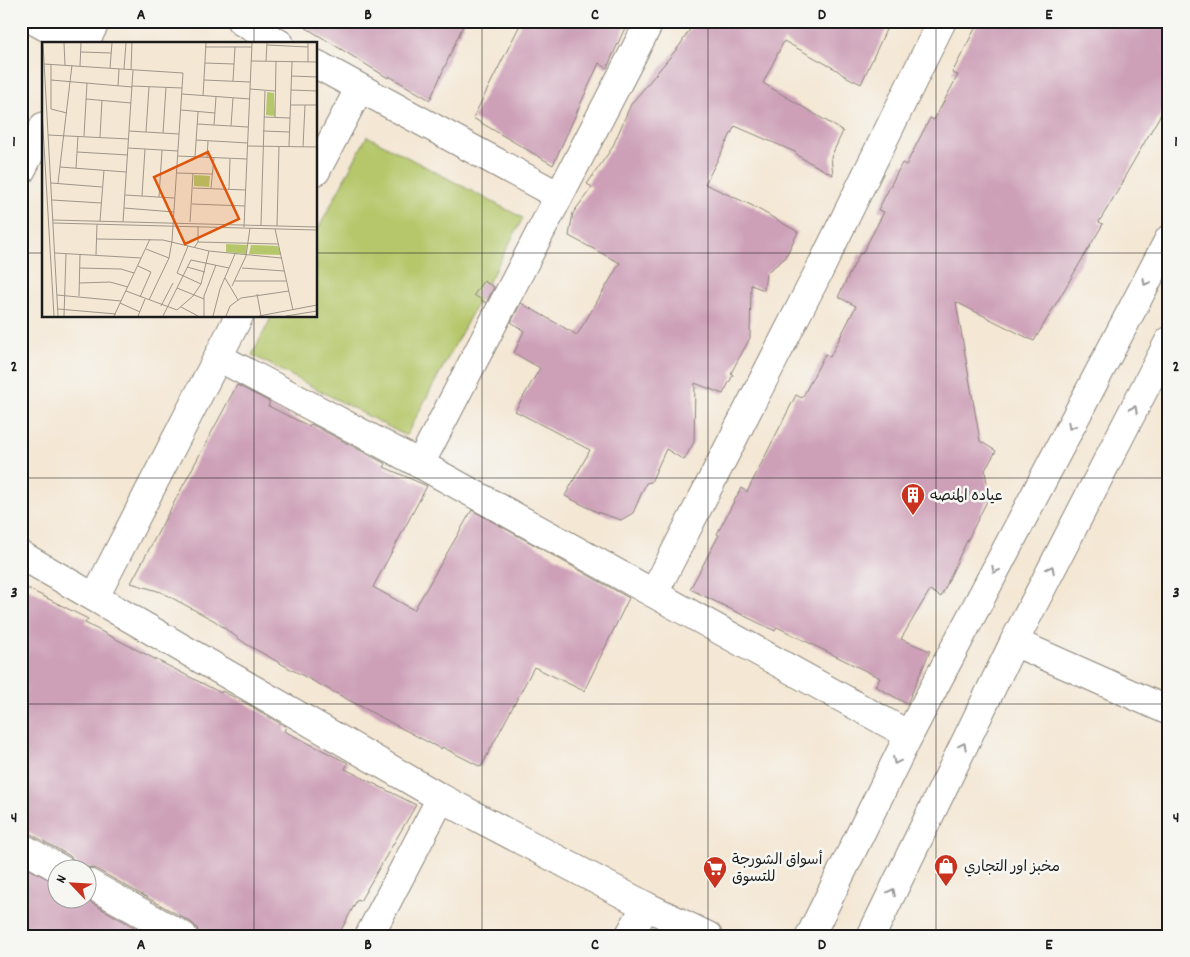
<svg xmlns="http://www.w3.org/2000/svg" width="1190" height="957" font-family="Dekko,'Playpen Sans Arabic',sans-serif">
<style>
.green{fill:#b5c76a;stroke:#687243}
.building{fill:#cda0b8}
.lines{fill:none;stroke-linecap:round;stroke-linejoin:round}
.minor-casing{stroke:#888278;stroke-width:30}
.tertiary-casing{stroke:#888278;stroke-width:30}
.minor{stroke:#fff;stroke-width:28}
.tertiary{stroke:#fff;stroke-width:28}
.oneway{stroke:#999}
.grid{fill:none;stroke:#1c1c1c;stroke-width:1;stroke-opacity:0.55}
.labels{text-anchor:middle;stroke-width:5;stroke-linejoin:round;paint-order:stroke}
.poi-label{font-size:15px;fill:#1c1c1c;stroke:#f6f6f2;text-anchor:start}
.inset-road{fill:none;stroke:#9e968a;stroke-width:1}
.view{fill:#de560d;fill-opacity:0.15;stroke:#de560d;stroke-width:2.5}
.inset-edge{fill:none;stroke:#1c1c1c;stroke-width:2.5}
.neatline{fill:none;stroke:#1c1c1c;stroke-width:2}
.grid-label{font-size:16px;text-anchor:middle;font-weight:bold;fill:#1c1c1c}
</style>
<rect width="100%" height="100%" fill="#f6f6f2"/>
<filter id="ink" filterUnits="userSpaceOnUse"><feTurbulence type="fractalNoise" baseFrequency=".02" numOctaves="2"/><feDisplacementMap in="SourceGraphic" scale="10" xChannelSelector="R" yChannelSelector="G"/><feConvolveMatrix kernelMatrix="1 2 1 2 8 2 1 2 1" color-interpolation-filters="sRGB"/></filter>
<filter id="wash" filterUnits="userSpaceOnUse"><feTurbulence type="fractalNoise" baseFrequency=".0096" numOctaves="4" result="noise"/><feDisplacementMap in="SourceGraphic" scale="20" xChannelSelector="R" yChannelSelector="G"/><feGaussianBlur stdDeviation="1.12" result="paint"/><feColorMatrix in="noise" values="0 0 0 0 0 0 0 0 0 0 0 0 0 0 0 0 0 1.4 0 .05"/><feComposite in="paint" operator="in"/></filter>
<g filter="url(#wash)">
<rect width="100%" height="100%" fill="#f4e7d4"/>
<path class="green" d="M367,136L523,218L406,436L252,355L272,316H316V233Z"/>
<g id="blocks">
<g class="building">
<path d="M295,21H465L430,100L389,76L388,78Z"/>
<path d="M522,21H628L607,68L599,63L553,165L473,118Z"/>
<path d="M695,21H890L861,84L843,75L837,70L784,41L763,83L843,131L831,157L833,175L800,157L795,152L735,126L705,184L751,205L798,232L785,258L766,273L764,290L751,285L750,338L731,373L733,375L723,394L695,383L694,442L684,460L666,449L651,482L646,483L633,513L621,520L597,512L565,496L590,450L515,411L540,368L514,353L524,331L511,322L521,303L577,335L620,263L569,236L573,213L592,187L587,184L612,148L631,104L680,45Z"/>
<path d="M979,21H1169V100L1125,176L1126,177L1099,222L1103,224L1034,341L956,302L980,441L996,451L985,470L989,497L960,555L941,597L930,590L901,639L930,651L907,704L875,686L880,678L777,627L775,631L690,589L719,535L717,534L741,488L747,492L796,395L802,398L825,354L830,357L856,306L838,297L860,253L862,254L884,212L878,210L902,163L906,165L930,118L934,120L958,75L952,73Z"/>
<path d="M483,281L494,287L486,303L474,295Z"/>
<path d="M237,385L270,402L268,406L309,426L311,424L386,464L384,467L427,486L373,587L414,610L472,510L629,598L584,691L534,667L481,767L442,747L441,749L403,729L285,666L246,644L215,621L161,592L131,583Z"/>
<path d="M21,585L88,619L85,623L221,693L222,691L249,705L286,727L284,731L348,763L345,769L416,805L360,901L357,900L338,936H199L197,928L191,922L96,869L88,867L78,870L75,862L70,856L29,833L21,831Z"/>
<path d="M21,865L58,884V900H86L150,936H21Z"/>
</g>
</g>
</g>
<g filter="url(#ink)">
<use href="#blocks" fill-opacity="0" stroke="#888278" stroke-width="1"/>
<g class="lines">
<g class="minor-casing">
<g id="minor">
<path d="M35,21L77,44"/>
<path d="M241,21L280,44"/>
<path d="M84,44L96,21"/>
<path d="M316,64L559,196"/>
<path d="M21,171L44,126"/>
<path d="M316,171L359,89"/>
<path d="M218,357L420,464L909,735"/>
<path d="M420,464L650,21"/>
<path d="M21,555L441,798L646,906L708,936"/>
<path d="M654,593L818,273L942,21"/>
<path d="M95,597L239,316"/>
<path d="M1014,642L1169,711"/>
<path d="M21,847L62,870"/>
<path d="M88,883L183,936"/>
<path d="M369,936L441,798"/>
<path d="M629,936L646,906"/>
</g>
</g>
<g class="tertiary-casing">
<g id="tertiary">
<path d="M810,936L909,735L1169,239"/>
<path d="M871,936L1014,642L1169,341"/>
</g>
</g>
<use href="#minor" class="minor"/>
<use href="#tertiary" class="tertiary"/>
</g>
<defs><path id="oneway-chevron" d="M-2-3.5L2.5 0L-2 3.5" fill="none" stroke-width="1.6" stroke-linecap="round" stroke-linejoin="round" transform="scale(1.25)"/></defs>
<g class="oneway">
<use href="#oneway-chevron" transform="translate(1146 282) rotate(118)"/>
<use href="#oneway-chevron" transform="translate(1134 409) rotate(-63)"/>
<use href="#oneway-chevron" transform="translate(1071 426) rotate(118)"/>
<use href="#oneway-chevron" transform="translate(1051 569) rotate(-63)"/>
<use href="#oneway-chevron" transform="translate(995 570) rotate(118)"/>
<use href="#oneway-chevron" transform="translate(963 746) rotate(-64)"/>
<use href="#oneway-chevron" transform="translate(896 761) rotate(116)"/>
<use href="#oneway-chevron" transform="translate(892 892) rotate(-64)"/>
</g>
</g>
<path class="grid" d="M254,21V44M482,21V936M708,21V936M936,21V936M21,253H44M316,253H1169M254,316V936M21,478H1169M21,704H1169"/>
<defs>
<g id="building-pin" transform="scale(1.25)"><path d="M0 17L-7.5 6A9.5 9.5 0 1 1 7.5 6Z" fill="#c8321e" stroke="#f6f6f2"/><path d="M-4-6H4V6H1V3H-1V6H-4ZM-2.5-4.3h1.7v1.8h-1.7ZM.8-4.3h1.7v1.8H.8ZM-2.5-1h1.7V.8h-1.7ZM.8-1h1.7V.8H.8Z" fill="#fff"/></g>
<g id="shop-pin" transform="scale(1.25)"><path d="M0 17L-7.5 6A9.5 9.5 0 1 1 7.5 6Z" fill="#c8321e" stroke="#f6f6f2"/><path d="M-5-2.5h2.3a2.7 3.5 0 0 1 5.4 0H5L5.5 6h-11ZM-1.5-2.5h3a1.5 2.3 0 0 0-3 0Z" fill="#fff"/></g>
<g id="supermarket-pin" transform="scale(1.25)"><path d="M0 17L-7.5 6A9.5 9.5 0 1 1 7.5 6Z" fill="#c8321e" stroke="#f6f6f2"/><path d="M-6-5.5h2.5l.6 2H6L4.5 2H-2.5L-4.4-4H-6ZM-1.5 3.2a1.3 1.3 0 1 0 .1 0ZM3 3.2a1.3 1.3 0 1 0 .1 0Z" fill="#fff"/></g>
</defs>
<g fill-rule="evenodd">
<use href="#building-pin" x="913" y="495"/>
<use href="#shop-pin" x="946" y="866"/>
<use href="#supermarket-pin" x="715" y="868"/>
</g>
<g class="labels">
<g class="poi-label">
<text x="930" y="500">عياده المنصه</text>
<text x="732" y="864">أسواق الشورجة<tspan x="732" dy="17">للتسوق</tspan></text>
<text x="964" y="871">مخبز اور التجاري</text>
</g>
</g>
<g transform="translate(42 42)">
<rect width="275" height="275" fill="#f4e7d4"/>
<path d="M225,50L232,51L233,74L224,73ZM152,133L168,134L167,145L152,144ZM184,202L205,203L204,212L184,210ZM209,203L236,204L239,213L207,212Z" fill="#b5c76a"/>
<path class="inset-road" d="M1,1L16,274M22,1L23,23M225,3L266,5M163,5H210M39,10L69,11M209,19L275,20M224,19L225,1M266,20V1M163,21L192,22M2,22L141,31L130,199L127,216L107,258M9,22V67L25,71M38,24L39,1M68,26L70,1M82,27L84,1M89,28L90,1M249,34L275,35M9,38L90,45M162,38L208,40M191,39L193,5M76,44L77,27M90,44L140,46M208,47L233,49M249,48L275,49M140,52L208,57M161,54L164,1M44,57L89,61M248,63H275M139,68L173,71M0,69L12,274M222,75L248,76M233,76L234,19M155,82L206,85M172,83L174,55M189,84L191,56M87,89L137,92M221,89L247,90M104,90L107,45M121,91L124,45M6,93L87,97M42,94L45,41M58,95L60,58M154,98L206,101M205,104L275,105M247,105L250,20M261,105L263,63M86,106L136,109M35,110L86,113M136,114L205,117M153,115L156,70M165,116L166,99M18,125L84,130M34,126L36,94M135,131L170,132M9,141L60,145M16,141L30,23M151,146L204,148M169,146L172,116M187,147L188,117M83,153L132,156M100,154L103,107M117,155L120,108M10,158L59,161M150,162L203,164M82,166L132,170M11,178L275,185M58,179L62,128M81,180L91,28M148,180L151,131M11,181L275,188M219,183L223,49M156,184V200M235,184L237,104M202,185L210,1M233,187L251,268M55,197L121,198L167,209L239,216M146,204L135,231L159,242M152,206L156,200L236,202M104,207L127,216M13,211L99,216M54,213L55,182M96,224L109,230L98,255M145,225L163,230M38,226L79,227L92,231M200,226L242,229M183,236L196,258M193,239H244M37,241L68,240L86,245M190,244L204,214L208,186M135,246L162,257M84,249L135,268L151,254L159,242L167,209M215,252L219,274M15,253L79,259M37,254L38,212M78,261L98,270M119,264L131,241M139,265L156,274M16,267L74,272M22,274L24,212M72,274L108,197M96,274L103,257M121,274L149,218L187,226M162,274V254L174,223M171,274L178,247L193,212M184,274L188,264L199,256L247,249M217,274L275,263M244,274L275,269"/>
<path class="view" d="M166,110L197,177L143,202L112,135Z"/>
<rect width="275" height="275" class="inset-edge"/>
</g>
<rect width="1190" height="957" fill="none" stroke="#f6f6f2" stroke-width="55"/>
<g transform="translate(72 884) rotate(295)"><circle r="24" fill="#f6f6f2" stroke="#9f9f9c"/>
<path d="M0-4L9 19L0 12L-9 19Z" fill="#c8321e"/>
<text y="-8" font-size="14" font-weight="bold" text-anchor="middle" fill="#1c1c1c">N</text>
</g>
<rect x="28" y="28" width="1134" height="902" class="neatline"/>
<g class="grid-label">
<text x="141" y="19">A</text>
<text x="368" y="19">B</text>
<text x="595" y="19">C</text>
<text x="822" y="19">D</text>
<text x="1049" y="19">E</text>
<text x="14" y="146">1</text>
<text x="1176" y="146">1</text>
<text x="14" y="371">2</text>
<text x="1176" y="371">2</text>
<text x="14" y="597">3</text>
<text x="1176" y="597">3</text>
<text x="14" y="822">4</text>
<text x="1176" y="822">4</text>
<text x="141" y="949">A</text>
<text x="368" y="949">B</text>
<text x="595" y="949">C</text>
<text x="822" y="949">D</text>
<text x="1049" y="949">E</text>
</g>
</svg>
